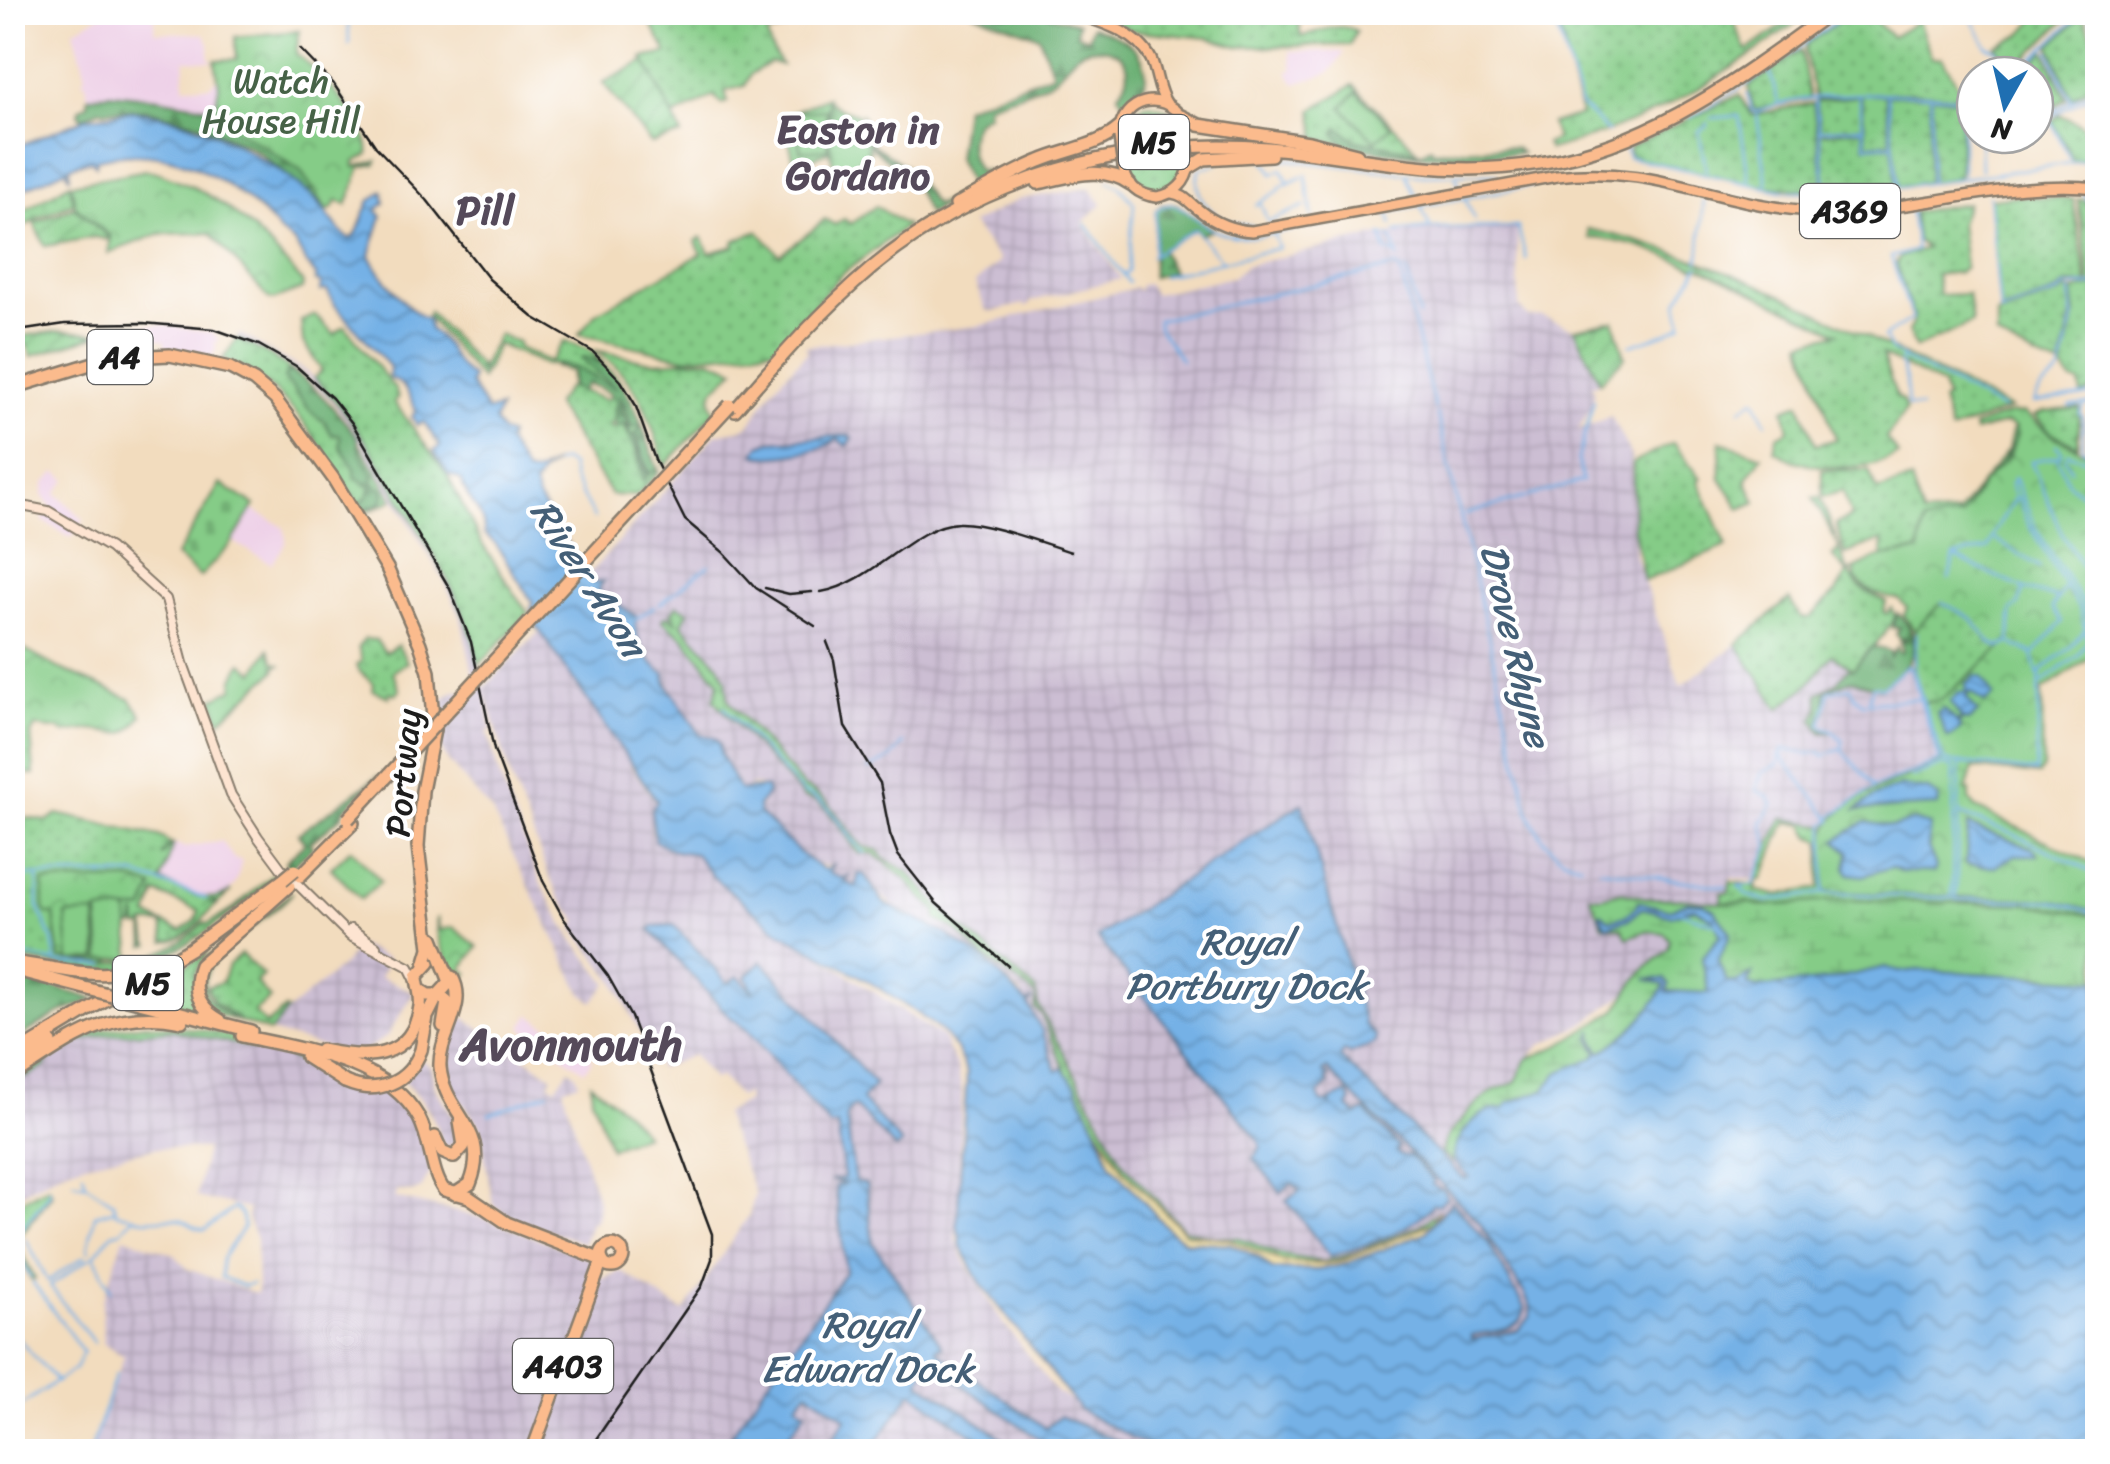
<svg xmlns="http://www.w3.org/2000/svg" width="2110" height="1464" font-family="Sriracha,sans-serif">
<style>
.built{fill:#eed0e7}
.industrial{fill:url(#industrial-grid)}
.railway{fill:#ccbed3}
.grass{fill:url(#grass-dots);stroke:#507452;stroke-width:2.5;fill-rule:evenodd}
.forest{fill:url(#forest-firs);stroke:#446648;stroke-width:2.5}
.wetland{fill:url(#wetland-marsh);stroke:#507452;stroke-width:2.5}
.sand{fill:url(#sand-dots);stroke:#857b5d;stroke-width:2.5}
.cemetery{fill:url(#cemetery-stones);stroke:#507452;stroke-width:2.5}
.park{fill:url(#park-crowns);stroke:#507452;stroke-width:2.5}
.garden{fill:url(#garden-furrows);stroke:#507452;stroke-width:2.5}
.pitch{fill:#85cc87;stroke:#507452;stroke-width:2.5}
.water{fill:url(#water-waves);stroke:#486681;stroke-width:2.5}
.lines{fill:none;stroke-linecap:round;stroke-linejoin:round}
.stream{stroke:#75b1e6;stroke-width:2.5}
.secondary-casing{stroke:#877c6d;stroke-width:12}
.primary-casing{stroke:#877c6d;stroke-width:14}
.highway-casing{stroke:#877c6d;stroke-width:16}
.secondary{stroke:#fde4d1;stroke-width:8}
.primary{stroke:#fbbb8d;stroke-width:9}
.highway{stroke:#fbbb8d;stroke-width:11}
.rail{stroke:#1c1c1c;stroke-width:2.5}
.primary-bridge-casing{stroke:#877c6d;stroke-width:14;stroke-linecap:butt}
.highway-bridge-casing{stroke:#877c6d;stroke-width:16;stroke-linecap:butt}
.primary-bridge{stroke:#fbbb8d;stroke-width:9}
.highway-bridge{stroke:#fbbb8d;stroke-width:11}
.labels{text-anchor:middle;stroke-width:8;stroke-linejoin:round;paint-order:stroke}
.shield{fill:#fff;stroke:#606060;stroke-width:2.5}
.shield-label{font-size:32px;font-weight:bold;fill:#1c1c1c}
.park-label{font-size:35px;fill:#466247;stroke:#fff}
.street-label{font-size:35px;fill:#1c1c1c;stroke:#fff}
.water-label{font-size:38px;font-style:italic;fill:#445f77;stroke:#fff}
.quarter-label{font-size:40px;font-weight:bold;fill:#554a5a;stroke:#fff}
.district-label{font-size:45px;font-weight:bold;fill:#554a5a;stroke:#fff}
</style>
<defs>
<pattern id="industrial-grid" width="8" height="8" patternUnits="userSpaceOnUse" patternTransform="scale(2.5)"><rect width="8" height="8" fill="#ccbed3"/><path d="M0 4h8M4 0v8" fill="none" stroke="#afa3b5"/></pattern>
<pattern id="grass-dots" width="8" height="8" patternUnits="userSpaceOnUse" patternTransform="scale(2.5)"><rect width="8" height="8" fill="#85cc87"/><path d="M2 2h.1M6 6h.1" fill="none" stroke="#72af74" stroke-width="1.8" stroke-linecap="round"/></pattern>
<pattern id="forest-firs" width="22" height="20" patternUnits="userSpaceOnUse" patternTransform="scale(2.5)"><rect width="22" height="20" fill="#6cb074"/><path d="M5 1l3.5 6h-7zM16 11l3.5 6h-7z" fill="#588e5e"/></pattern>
<pattern id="wetland-marsh" width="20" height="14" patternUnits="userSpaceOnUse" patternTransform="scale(2.5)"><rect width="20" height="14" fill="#85cc87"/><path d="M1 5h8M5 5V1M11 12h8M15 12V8" fill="none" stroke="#72af74"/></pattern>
<pattern id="sand-dots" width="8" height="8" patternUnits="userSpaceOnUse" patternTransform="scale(2.5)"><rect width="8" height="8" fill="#eeda9e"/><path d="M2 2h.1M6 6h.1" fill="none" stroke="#ccba88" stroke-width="1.8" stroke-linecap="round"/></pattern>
<pattern id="cemetery-stones" width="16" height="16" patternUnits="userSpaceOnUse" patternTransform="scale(2.5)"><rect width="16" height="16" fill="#85cc87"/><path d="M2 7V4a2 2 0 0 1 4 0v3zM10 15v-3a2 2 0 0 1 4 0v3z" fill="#72af74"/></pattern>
<pattern id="park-crowns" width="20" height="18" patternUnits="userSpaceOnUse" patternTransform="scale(2.5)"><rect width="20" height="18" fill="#85cc87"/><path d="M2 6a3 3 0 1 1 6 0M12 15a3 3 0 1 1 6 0" fill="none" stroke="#72af74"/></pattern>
<pattern id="garden-furrows" width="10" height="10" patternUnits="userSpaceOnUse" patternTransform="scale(2.5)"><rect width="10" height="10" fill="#85cc87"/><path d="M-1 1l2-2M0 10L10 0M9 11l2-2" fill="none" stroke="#72af74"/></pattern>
<pattern id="water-waves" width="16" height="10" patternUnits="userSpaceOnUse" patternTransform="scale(2.5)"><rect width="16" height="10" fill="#75b1e6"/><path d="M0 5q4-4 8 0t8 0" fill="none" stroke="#5f8fba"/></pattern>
</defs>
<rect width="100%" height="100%" fill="#fff"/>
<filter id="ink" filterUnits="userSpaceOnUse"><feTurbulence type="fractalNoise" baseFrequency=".01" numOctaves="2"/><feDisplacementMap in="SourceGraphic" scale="20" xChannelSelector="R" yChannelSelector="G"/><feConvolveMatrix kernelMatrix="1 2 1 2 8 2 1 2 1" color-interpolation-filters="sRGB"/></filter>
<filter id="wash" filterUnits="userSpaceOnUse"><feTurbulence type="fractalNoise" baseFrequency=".0048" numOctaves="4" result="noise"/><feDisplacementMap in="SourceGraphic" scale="40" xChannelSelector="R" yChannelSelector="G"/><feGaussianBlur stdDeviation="2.25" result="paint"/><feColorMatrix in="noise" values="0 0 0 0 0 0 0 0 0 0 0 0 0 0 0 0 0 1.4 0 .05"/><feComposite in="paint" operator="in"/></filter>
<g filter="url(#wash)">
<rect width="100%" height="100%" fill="#f2dcbe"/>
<g class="built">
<path d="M155,12L154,32L205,34L209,44V58L213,61L185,60L184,86H210L219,76L218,99L214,109L159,98L110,93L88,97L86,83L82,80L86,75L74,30L104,13Z"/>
<path d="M1290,51L1345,52L1329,73L1295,84L1288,71L1293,70Z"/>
<path d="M162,325L213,333L219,341L213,343L217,347L211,357L193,352L165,350V341L140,335L136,326Z"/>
<path d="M57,472L67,480L56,493L84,520L71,538L42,520L51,507L43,495L45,483Z"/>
<path d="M253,510L282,526L285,531L286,542L272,564L234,542Z"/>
<path d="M222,841L234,859L242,860L236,883L225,896H197L160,881L174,843L184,847Z"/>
<path d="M530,1014L593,1059L584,1071L524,1029L523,1025Z"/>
</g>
<g class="industrial">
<path d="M1090,188L1102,204L1082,223L1121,279L1032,301L1026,307L1024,304L991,312L985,309L975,283L1000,261L971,224L1019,199Z"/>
<path d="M1517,227L1519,306L1528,317L1542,316L1575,329L1600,382L1591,386L1595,391L1590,409L1578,430L1611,416L1631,456L1635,556L1681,686L1737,644L1755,672L1791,701L1817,675L1832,655L1851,666L1837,682L1827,687L1813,720L1822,733L1830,731L1822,728L1820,723L1825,712L1826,692L1850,680L1882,687L1909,666L1940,761L1877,786L1831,817L1833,821L1823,827L1782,818L1758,880L1731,878L1729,893L1722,909L1684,911L1662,926L1675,943L1660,969L1583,1024L1541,1045L1525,1061L1522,1083L1455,1160L1469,1178L1461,1177L1452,1169L1473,1214L1489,1234L1531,1307L1529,1319L1520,1330L1473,1340L1472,1335L1525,1314V1309L1488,1243L1436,1221L1386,1247L1317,1270L1186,1240L1147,1206L1062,1079L1042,1029L1021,993L987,961L953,937L898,910L879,893L865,873L855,876L857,886L840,879L830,872V867L815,863L782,837L758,810L769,793L766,786L753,785L742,790L722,756L719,742L700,732L668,684L665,673L656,667L640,642L635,633L637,616L603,598L598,583L588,575L716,434L742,429L750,424L774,387L808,351L805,346L977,326L1135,288L1139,291L1140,285L1147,284L1154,294L1167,291L1232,277L1247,265L1379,235L1432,229Z"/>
<path d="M540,631L556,643L557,654L563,656L627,756L630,766L655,801L651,816L652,835L665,844L693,849L778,928L942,1037L957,1067L962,1091L956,1238L963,1258L1002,1321L1057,1393L1158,1451H1141L1060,1416L1047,1428L1036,1421L1057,1452L92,1451L124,1356L103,1343L102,1303L124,1237L174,1254L188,1269L257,1294L256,1239L247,1218L248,1209L196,1197L206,1149L155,1148L86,1163L62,1171L13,1197L12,1084L70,1044L103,1035L172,1030L285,1055L323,1075L387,1089L414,1115L425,1139L431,1171L421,1189L413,1192L397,1191L395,1198L487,1219L581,1255L596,1263L593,1275L604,1278L621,1271L684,1312L749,1215L755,1194L723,1114L748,1100L746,1094L738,1097L720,1076L714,1080L693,1055L659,1069L614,981L573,928L578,921L559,897L548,873L511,778L484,688Z"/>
<path d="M454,691L477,693L500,778L541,884L572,938L608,983L593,1002L582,994L492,812L448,761L440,747L443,699Z"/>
<path d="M359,945L388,959L380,977L412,991L413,995L387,1036L365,1051L342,1052L270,1032L277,1020L345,963Z"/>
<path d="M463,1017L553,1076L549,1083L555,1088L569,1069L576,1074L579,1082L563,1088L598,1202L596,1222L591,1221L583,1243L510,1217L493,1205L479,1124L454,1092L445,1066L444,1056L451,1036Z"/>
<path d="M421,1059L432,1068L435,1088L459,1125L462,1142L444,1148L433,1118L421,1099L403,1081Z"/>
</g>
<path class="railway" d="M240,334L304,370L332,395L360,432L457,600L475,640L492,732L485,728L460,615L443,579L354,430L331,400L302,373L269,352L237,337Z"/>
<g class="grass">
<path d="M1585,12L1730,13L1747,51L1800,13H1809C1718,80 1658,121 1549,150L1546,144L1557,139L1551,124L1581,115L1556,16Z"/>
<path d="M645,13H793V26L767,35L771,48L781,65L771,62L751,74L745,86L725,91L728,102L722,104L714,96L674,117L643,58L667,53Z"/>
<path d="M1090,13H1297L1301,37C1319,31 1340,21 1356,31L1350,45L1241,47L1208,38L1129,30Z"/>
<path d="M1851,13H1867L1892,37L1918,21L1932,58L1942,57L1964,97L1911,92L1863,94L1885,95L1891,142L1867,144L1861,95L1815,99L1805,50L1808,43Z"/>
<path d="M2040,13H2067L2068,17L2014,70L1996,46L2021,35Z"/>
<path d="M2079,19L2085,20L2097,48L2092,58L2097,81L2072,98L2050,46Z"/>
<path d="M1801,50L1810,99L1754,110L1748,87Z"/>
<path d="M2045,50L2067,99L2055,105C2040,103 2035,88 2035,75H2031L2028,68Z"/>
<path d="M1353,85L1418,151L1355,140L1336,133L1345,144L1268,130L1317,137L1312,110Z"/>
<path d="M1739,95L1752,115L1813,103L1825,192L1766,187L1630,157L1629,147Z"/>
<path d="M1888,95H1930L1928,182L1899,187Z"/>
<path d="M1859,96L1863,126L1820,130L1816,101Z"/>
<path d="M1932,96L1961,100L1959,178L1931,182Z"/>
<path d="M1145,104C1166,106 1181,113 1181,135L1123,142C1121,122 1129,115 1145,104Z"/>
<path d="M2060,115L2082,125L2096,158L2072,161C2070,146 2058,135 2052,121Z"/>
<path d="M1863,129L1865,146L1892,145L1897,187L1827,193L1820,133Z"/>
<path d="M1184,151C1193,197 1135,212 1125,158Z"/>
<path d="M70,183L73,203L39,217L13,234V217Z"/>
<path d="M2016,196L2073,199L2087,285L2067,284L2052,294L2000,311L1990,199Z"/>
<path d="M2078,199L2086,201L2097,219V284L2090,285Z"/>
<path d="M1967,203L1960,223L1965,267L1959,272L1936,275L1939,295L1968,294L1972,323L1916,348L1908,332L1914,320L1896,264L1900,257L1926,248L1916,240L1913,212Z"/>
<path d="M876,206L906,226L841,275L776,348L684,358L579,334L596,313L701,254L696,241L702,237L709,253L735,246L734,241L758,231L780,255C796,242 811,233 825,219L835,225L844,219L851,224Z"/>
<path d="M1588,229C1738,260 1873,342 2010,409L1950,431L1942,401L1947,398L1941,385L1882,355L1897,398L1902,400L1906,410L1886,438L1898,455C1868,471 1828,470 1795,461C1788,459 1782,453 1774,450L1777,436L1789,430L1784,409L1800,403L1816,445L1836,439L1802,342L1838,333L1698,266L1697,268C1663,255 1626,239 1589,238Z"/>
<path d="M2097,286V387L2082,396L2080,384L2072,381L2062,368L2075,316L2072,291Z"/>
<path d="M2068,288L2072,315L2060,367L2036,358L1997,337V315L2058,295Z"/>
<path d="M429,312L481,368L498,334L518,342V348L550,362L564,341L588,349L601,361L583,357C606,377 629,394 631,427L639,425L641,428L637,435L649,474L656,469L659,472L636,496L611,495L555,404L570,385L571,371H574L571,387L606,400L612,395L618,403L614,408L616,417L609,426L615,429L624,424L636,450L643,480L647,476L635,438L630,434L618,390L576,368L558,364L546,365L497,344L486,371L477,368L483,374L481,379L427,316Z"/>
<path d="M315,315L334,334L345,326L395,389L398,398L394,402L446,473L482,544L528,613L479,665C468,607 434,555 403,504C377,459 353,415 314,378L322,371L303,342L301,321Z"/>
<path d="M237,339C318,374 351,426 393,500L363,514C326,455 292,386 223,359Z"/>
<path d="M594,350L652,362L711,359L735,369C723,383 702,391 715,411L665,466C648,414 641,380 594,350Z"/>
<path d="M2080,408L2078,446L2050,432L2034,416L2043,412Z"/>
<path d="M2013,427L2017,432C2011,459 1979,493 1961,516L1924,523L1920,550L1882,557L1883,540L1845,554L1836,524L1851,517L1843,491L1822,497V470H1869L1877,491L1911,480L1923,516L1958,513L2008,450Z"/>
<path d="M1720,441L1762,456L1746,480L1756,502L1740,509L1721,479Z"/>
<path d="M1673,443L1701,478L1698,480L1727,546L1644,581L1634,530L1633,463Z"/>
<path d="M1819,497C1833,522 1842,569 1858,585C1866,593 1877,597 1886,602L1884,612L1888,614L1892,608L1896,616C1886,637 1867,651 1853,669L1832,655L1808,685L1779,709L1737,644L1789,599L1801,618H1810L1836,592L1848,573L1832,556L1840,548L1813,498Z"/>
<path d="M1942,601L1972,619L1990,643L2002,648L1941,700L1924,703L1912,666L1916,650L1914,631Z"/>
<path d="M677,605L688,611L682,624L719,665L726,679L728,700L804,787C833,799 843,826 864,847L878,850L885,859L907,871L947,915L1035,989L1038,1005L1123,1163L1184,1229L1212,1236L1241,1238L1277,1254L1322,1262L1353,1254L1419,1226L1438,1212L1433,1222L1390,1243L1328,1264L1284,1262L1229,1239L1185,1233L1123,1170L1091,1117L1076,1086L1069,1079L1041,1014L1035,1008L1037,996L981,954L955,929L936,919L937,911L919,895L906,879L873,853L860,854C845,838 828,799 804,798L714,700L719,682L685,639L662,620L666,616L678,623L671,614Z"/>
<path d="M365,639L376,640L385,653L398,645L407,662L393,672L400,690L396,694L389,692V697L373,690L374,684L360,672L357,665L362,661L358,647Z"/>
<path d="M57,814L159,836L171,843L161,856L174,843L161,881C182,890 210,907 231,891L218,903L214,901L207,902L217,904C201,919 189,940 165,942L163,924L145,923L148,944L151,945L145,946L144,926L137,927L136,914L134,926H129L128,910H144L153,888L54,914L60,959C114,967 165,965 204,922L208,924L233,909L279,869L283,873C236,909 168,971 106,970C75,970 43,963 13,959L12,853L17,855L13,850V816L47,821ZM156,893L199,911L196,920L181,931L148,916Z"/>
<path d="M1782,818L1825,826V893L2016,899L2051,901L2097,913L2098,916L2028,904L1840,900L1765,906L1746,902L1722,903V893H1729L1730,882L1757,885L1755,890L1777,895L1820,888L1822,841L1811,837L1804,825L1786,822L1763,879L1755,882Z"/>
<path d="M293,892C269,925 143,980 241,1021L214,1002L207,987L222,982L228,966L241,954L263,975L256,982L270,999L254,1012L266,1025L285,1009L287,1011L270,1032L216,1014L203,1001L199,975L211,956Z"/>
<path d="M208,952L194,974L207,1014L133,998Z"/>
<path d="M146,1024C197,1027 269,1039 313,1065C324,1071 335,1080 345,1087L285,1055L172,1030L103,1035L70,1044L46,1061V1066L13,1084V1081L90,1031Z"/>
<path d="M49,1186L52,1194L18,1239V1245L35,1279L31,1280L15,1246L18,1233L13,1244V1205Z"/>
</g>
<g class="forest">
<path d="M973,13H1042L1078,23L1076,34L1088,38L1092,26C1105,31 1119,35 1130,44C1152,62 1152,92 1124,103L1118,94C1141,66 1120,43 1088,49C1070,53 1067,69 1053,79C1035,91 1007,97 987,105L988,114C965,123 965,153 979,172L985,170L992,179L928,214L911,180L871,146L861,113L873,145L908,168L935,206L971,189L957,158L964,107L1053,73L1039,36Z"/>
<path d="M110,93L159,98L225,110L265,105L324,206L256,150L200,124L148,110H99L82,118L79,115L80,109L88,103V97Z"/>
<path d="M1338,127L1355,140L1420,153L1431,147L1433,151L1507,147L1516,148L1521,153C1461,157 1404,159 1345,144L1336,133Z"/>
<path d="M1176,204L1213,229L1200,235L1195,229L1161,250L1172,272L1152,277L1156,210L1162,205Z"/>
<path d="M583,357C630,366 642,430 658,469L649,474L636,434L641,427L639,425L631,428L628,411L619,393L629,432L635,437L647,477L643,481L636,450L624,425L615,427L614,408L618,403C612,393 596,385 585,385L582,392L571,387L573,372L555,367L558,364L576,368L617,389L581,359Z"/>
<path d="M287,371C310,377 342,418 358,438C356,456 374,466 374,483L383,490L384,498L378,505L367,508L358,504L368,496L371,487L355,477V469L340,446V435H332L325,422C307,413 300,394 284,379Z"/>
<path d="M1898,613C1928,646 1911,667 1880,688L1850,680L1826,691L1825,712L1820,723L1824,730L1832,731L1822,733L1813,720L1819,709L1818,694L1837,682L1850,667L1853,669L1872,647L1890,651V657L1897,647L1900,653L1903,651L1900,641L1905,642L1906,638L1901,639L1896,634L1900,628H1893Z"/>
<path d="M378,776L345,809L342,816L310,843L313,847L289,868L285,862L305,843L298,834Z"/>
<path d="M13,976L95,999L58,1014L13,1041Z"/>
</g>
<path class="wetland" d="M1620,892L1648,898L1689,899L1718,903L1746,902L1762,906L1840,900L2028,904L2097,916V1083L1452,1162L1441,1152L1447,1137L1475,1105L1494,1090L1515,1083L1527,1059L1561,1045L1616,1010L1641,973L1668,949L1670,940L1664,933L1646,931L1627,938L1622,928L1603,925L1590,896L1601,897Z"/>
<path class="sand" d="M1091,1117L1123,1170L1185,1233L1229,1239L1281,1261L1316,1264L1339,1262L1414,1231L1433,1222L1438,1212L1442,1213L1425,1233L1343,1265L1316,1270L1272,1269L1260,1258L1230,1244L1186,1241L1170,1231L1111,1164Z"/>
<g class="cemetery">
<path d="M828,100L838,108L857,114L870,151L850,168L836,173L829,151Z"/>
<path d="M220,484L255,505L231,544L200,577L176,556Z"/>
</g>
<g class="park">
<path d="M299,31L296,54C317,68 374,130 368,155L355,162V167L377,161L376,164L361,167L347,205L337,200L334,207L328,211L300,170L214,115L219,86L215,60L237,59L235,37Z"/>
<path d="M827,97L830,151L795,165L783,116Z"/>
<path d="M146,170C159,171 163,175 175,179C229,200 266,240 303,283L302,289L273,300L268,298L210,233L159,234L108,253L111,237L75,206L71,184Z"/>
<path d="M2024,413L2053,436L2097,458V653L2042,691L2043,768L2039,775L1973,768L1966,791H1970V800L1976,808L2097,865V911L2051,900L1825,892C1825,877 1822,841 1827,829C1842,795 1909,779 1941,762L1922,703L1941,700L2001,648L1990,643L1972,619L1942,602L1914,631L1904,615L1907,608L1899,599C1882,598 1867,592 1855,578V571H1850L1877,558L1919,551L1924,523L1961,516L1983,483L2010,455L2017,434L2015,428L2006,424L1974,432L1973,427L2008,414Z"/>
<path d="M12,643L56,667L130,699L142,715C125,742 118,732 90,730C80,729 74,733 64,733L60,730L36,727L31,734L34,775L26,774L13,750Z"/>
<path d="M269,649L274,662L280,665L274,667L276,670L220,721L213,699L233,689L234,678L242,663L255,672Z"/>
<path d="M131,880L153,887L144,910H128L131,958L110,959V964L60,959L54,915L47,914L44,910L43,882Z"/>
<path d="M437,917L440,930L453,927L478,947L462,969L468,973L461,984C450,963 433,941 437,917Z"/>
<path d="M591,1083L626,1112L645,1134L610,1148L592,1098Z"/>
</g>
<g class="garden">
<path d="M645,61L682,135L651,144L603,83Z"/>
<path d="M74,207L109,237V240L95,237L45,246L34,223Z"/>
<path d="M1614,321L1625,357L1600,382L1575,329Z"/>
<path d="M61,331L101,334L32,356L22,336Z"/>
</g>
<g class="pitch">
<path d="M1357,92L1391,127L1375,141L1342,107Z"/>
<path d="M826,110L828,149L800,151L798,112Z"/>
<path d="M351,849L381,881L361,899L331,868Z"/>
<path d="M128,910L131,958L101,960L98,912Z"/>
<path d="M96,913L98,959L69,961L66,915Z"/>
</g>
<g class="water">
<path d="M132,111C194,115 268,157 314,198C327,210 334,229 350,239L356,235L369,202L383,191L385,203L377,210L382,216L370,255C377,272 410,313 427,319L430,330C449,340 452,366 472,377L470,384L487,411L500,408L494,421L502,433L509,435L507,442L526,473L535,474L555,463L542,473L534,485L537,497L593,583L604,581L598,589L606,601H612L636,616C633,636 646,663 665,673L667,684L700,734L715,738L719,743L721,755L740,790L766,787L768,794L758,806L759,813C781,832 798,856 825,870L833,865L829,873L841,878L851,875L844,881L856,887L858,874H864L884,903L946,934L986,961L1027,1003L1033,999L1028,1005L1042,1030L1057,1071L1063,1068L1076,1086L1100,1135L1111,1164L1166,1227L1184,1241L1230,1244L1260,1258L1272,1269L1318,1270L1343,1265L1425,1233L1452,1201L1488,1242L1525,1309C1522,1333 1492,1331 1472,1335V1339L1517,1331L1530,1317L1531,1308L1524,1293L1479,1222L1327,1069L1323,1072L1329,1077L1326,1079L1329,1084L1318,1095L1322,1103L1327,1102L1331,1106L1329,1101L1347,1093L1352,1101L1348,1107L1356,1115L1365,1111L1399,1147L1396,1152L1401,1156L1409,1155L1434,1181L1432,1185L1443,1190L1447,1197L1439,1205L1433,1204C1413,1231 1362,1247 1330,1256L1286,1200L1300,1191L1292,1183L1280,1193L1278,1189L1253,1158L1261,1147L1258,1140L1097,937L1302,803L1365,1025L1376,1037L1375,1043L1351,1054L1344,1051L1340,1057L1464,1179L1469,1177L1454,1162C1451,1141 1479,1105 1504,1109L1508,1103L1544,1090L1559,1072L1593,1058L1600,1050L1596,1049L1591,1038L1593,1030V1039L1601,1052C1625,1039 1652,1010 1665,985L1646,979H1665L1669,984L1667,991L1709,993L1702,958L1720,935L1715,921L1695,908L1672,916L1642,908L1630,919L1607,926L1599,915L1601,913L1610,920C1624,918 1633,913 1640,902L1670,910L1688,902L1702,903L1714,910L1731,933L1718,961L1727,982H1738L1752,974L1747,985L1757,988L1829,980L1885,967L1899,972L1917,970L2097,980V1451L1158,1452L1080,1410L980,1282L961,1247L957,1223L967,1073L957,1050L942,1032L921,1016L868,981L780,932L713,877L695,854L675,851L655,841L651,810L657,801L537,627L531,608L533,603L496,544L484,534C486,511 463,498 462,480L448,474L434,451L440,446L424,422L417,425L412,417L416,410C410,396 403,381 389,378L390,367L335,305L327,290L320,291L321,282L316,281V275C306,265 302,255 296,245C291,237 283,237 278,230C269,217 259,210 246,199C201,163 156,145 97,159L96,165L91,160L69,167L70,178L66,169L13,194V148L86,118Z"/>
<path d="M849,435L853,438L847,446L837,439C826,451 770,460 755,454L760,445L770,441Z"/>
<path d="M1975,676L1981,677L1994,696L1985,703L1970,692L1966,697L1978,712L1968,721L1963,719L1958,724L1961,729L1948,738L1937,713L1944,709L1957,722L1962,719L1950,702L1958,693H1966V684Z"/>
<path d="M1901,786L1928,790L1939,798L1938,806L1856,810L1873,797Z"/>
<path d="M1914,821L1930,825L1928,848L1936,867L1934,872H1902L1891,867L1863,876L1849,874L1846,868L1849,852L1836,840L1865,822L1893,827Z"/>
<path d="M1968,825L2034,849L2038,855H2016L1995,867L1966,864Z"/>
<path d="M674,925L728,983L738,976L754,993L746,976L762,961L875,1084L862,1100L902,1144L896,1149L854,1106L846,1115L855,1181L866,1184L873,1243L943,1347L937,1348V1351L1046,1428L1060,1416L1141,1451H1057L929,1362L920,1382L1004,1439L1007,1451H995L912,1392L870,1451H825L846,1418L807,1391L797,1404L806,1411L778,1451H719L846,1271L835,1186L845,1183L830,1180L844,1178L837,1125L830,1126L747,1030L729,1016L650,930L654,926Z"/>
</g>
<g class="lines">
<g class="stream">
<path d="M348,12L349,44"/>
<path d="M1968,12L1987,46L1997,50L2014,75"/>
<path d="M2087,12L2098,37"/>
<path d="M1553,17L1581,106L1608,132"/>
<path d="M2049,51L2071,100"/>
<path d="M2025,66L2083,12"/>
<path d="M1769,69L1779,105"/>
<path d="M2019,75L2025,66L2029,75"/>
<path d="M2035,88L2047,114L2098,87"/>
<path d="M1747,94L1752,111L1757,112C1805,90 1922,90 1975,100"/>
<path d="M1859,95L1866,145L1891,144"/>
<path d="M1887,96L1898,184"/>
<path d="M1815,101L1826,189"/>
<path d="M1757,115L1767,184"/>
<path d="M1690,118L1750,82L1849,12"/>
<path d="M1712,118L1739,116L1749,180"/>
<path d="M1820,130L1862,127"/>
<path d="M1099,133L1112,123"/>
<path d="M1980,135L1981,170"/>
<path d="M1610,150L1624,146L1628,157L1786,192L1852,194L2098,159"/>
<path d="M1275,158L1421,175L1497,174"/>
<path d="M1264,159L1273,174L1282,169L1288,182"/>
<path d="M2070,159L2049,117L2098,92"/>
<path d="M1217,164L1199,169C1191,205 1221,224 1253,226"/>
<path d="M1706,170L1699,131L1707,127L1708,123"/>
<path d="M1962,174V101"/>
<path d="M1306,175L1312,216"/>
<path d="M1407,175L1416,196"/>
<path d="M1108,180L1119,186L1134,203L1128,272L1123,275"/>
<path d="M1930,180L1931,96"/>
<path d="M1453,190L1461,189L1456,177"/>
<path d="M2082,191L2098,216"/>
<path d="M1989,196L2000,312L2057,294L2065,287L2098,285"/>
<path d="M1465,199L1475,220"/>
<path d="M1261,204L1267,220"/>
<path d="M1256,205L1280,190V187L1302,177"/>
<path d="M1421,207L1430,227"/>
<path d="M1388,212L1392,224"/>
<path d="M1268,222L1305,206"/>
<path d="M1085,223L1129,283"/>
<path d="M1396,232L1430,228L1518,227L1526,259"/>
<path d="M1153,254L1156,210C1179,193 1193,220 1213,230C1226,236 1241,237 1255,237L1534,185"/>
<path d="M1397,255L1386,251L1382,235L1392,237L1398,258"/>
<path d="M1151,256L1195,229L1222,261"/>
<path d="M1699,261L1704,199"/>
<path d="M1406,270L1419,316"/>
<path d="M1162,276L1279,248L1274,236"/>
<path d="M2070,291L2073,319L2063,361L2059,374L2041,389L2033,403L2092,395L2098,388"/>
<path d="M1630,345L1667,333L1682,324L1678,301L1699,266"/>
<path d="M1904,359L2002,409"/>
<path d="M1181,360L1159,329L1157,320L1395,267L1400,270L1435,409"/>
<path d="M1901,360L1903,357L1892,351L1884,337L1912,319L1891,257L1916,250L1910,211"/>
<path d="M1900,363L1906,380L1908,406L1921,408"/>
<path d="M2085,405L2080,414L2083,417V449L2098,456"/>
<path d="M2070,406L2098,403"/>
<path d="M1741,409L1755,399L1766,422"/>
<path d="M1437,414L1529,813C1539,837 1554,859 1581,864"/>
<path d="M2056,445L2062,452L2060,456L2031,461L2062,534L2098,590"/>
<path d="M2067,453L2098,463"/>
<path d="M2065,457L2071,470"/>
<path d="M2058,459L2068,482L2091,502L2098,519"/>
<path d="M555,464L563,461L571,466L573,479L594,518"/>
<path d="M2018,497L2027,522L2080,610L2088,641L2078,656L2040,684"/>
<path d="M1466,514L1582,481L1578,459L1594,400"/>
<path d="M2098,522V556"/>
<path d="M1994,539L2040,567"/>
<path d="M1949,579L1954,557"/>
<path d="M2024,589L1954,557L1988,548L1995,531L2015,498L2011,485L2014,478L2036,529L2081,601L2089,621"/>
<path d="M1942,602L1971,618L1991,643L2000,647L2009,643"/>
<path d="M660,604L709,565"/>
<path d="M635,620L654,607"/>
<path d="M2085,625L2098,617"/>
<path d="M2084,631L2070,648L2040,672L2036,772L1960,763L1956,899L2051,901L2098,913"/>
<path d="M1916,633C1917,645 1914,654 1914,665C1913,679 1938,744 1944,761L1959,763"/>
<path d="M2032,653L2010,643L2012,610L2018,606L2024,589L2056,598"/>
<path d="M2032,654L2038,675"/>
<path d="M2034,654L2062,622L2052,608L2066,586"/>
<path d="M724,707L803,793C833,801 843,833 865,853"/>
<path d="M1843,751L1874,786"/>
<path d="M1781,756L1832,820L1825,824L1824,891"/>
<path d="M868,770L891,758L904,743"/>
<path d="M1912,777L1943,765L1954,767L1952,898L1824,893L1765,901L1748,895L1739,886L1754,884L1769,846L1762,823L1773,804L1769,797L1756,790L1762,773L1777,765L1783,749L1808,754L1820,752L1824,756L1842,749L1843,741L1832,730L1821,726L1829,692L1850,687L1854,696L1863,703L1920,699"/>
<path d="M1960,814L2013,834L2098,874"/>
<path d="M1830,817L1875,787L1940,761L1909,665L1882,687L1873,686L1869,700"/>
<path d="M1600,869L1726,887"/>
<path d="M12,876L136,875L206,898"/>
<path d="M1681,912L1719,925"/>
<path d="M12,953L56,962L52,939L38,906V877"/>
<path d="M58,963L105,965"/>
<path d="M489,1114L549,1092"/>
<path d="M83,1173L86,1184L113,1202L116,1213L128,1215"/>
<path d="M74,1181L85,1184"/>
<path d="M14,1208L21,1225"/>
<path d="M131,1216C148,1225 166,1214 182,1220C192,1224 194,1229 205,1230L234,1208L241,1214L244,1226L222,1259L221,1277L243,1286L252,1284"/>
<path d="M26,1239L48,1281L85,1256"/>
<path d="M90,1251L88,1249L95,1215L113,1210"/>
<path d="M91,1257L50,1286L94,1343"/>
<path d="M31,1278L15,1248L14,1238L50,1193L49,1188"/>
<path d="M111,1290L94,1256L112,1233L121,1231L132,1218"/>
<path d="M12,1331L57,1382"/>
<path d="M12,1411L75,1369L83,1352L33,1283"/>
<path d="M90,1452L116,1374"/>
</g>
</g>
</g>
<g filter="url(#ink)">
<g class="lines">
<g class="secondary-casing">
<g id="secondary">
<path d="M12,504L48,511L110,548L166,599L183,663L231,795L258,837L281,868L350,936L409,967L416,981"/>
<path d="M351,929L376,946"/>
</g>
</g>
<g class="primary-casing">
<g id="primary">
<path d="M1070,12C1097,21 1137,31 1151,59C1158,74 1157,90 1167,104"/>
<path d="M1119,134C1122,99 1162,89 1182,118"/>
<path d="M1123,167C1127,186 1138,195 1157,197C1175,194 1187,183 1189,165"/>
<path d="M1172,193C1185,195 1189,203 1199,210C1215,223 1231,230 1252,231L1557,176C1655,163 1722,207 1814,211C1910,215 2002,178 2098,188"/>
</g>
</g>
<g class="highway-casing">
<g id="highway">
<path d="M1181,116L1199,125L1309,142L1357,154"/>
<path d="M1189,168L1204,159L1271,155"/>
<path d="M1038,183C1068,177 1104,164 1130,184"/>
<path d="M956,205C984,189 1010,173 1040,161C1065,150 1099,146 1119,128"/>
<path d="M12,388L110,358L170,355L230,368L254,381L275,399L333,478L387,568L420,644L429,672L434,730L422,791L418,846L430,948L425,965"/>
<path d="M735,410C778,360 821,311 872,268C980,178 1129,136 1268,148C1374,157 1451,183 1561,159C1665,136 1747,73 1831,12"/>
<path d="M300,876L353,823"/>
<path d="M12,962C68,969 105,985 160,961"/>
<path d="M12,969L92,990"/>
<path d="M452,977C469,1006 438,1036 440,1067C444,1115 492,1128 470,1184L455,1194"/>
<path d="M420,990L428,995H438L450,982L433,938"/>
<path d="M439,995L447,1002L443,1026"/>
<path d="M139,1002L251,1031"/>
<path d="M220,1020C198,1008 191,989 200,965L289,886"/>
<path d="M242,1036C301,1049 387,1061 419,1118C431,1140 431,1174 444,1190L469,1197L507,1223L602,1260"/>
<path d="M321,1050C363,1059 412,1063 420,1006C422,995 417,986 417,976L429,963"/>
<path d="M421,1050L427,1017L438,995"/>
<path d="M12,1056L190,949L283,880"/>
<path d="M306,1057L345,1082"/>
<path d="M12,1065L51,1042"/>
<path d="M12,1077C71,1040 109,1006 182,1021"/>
<path d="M435,1137L442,1152L453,1157"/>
<path d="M454,1157L464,1146L460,1122"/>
<circle cx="612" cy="1256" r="11"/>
<path d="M532,1452L602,1261"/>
</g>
</g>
<use href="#secondary" class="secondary"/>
<use href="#primary" class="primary"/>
<use href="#highway" class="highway"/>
<g class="rail">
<path d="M300,49L333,83L376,147L427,200L489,279L533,317L593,352L621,381L635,404L655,460L685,520L723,552L756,588L815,626"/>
<path d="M12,332L65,324L143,323L214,329L259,345L296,366L332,398L352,423L450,589L471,642L494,750L543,881L564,919L608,976L631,1017L712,1234V1259L702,1286L587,1452"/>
<path d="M765,588L789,594L812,592"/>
<path d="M821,592C872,584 913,525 958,523C987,522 1042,543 1071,552"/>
<path d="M827,642L834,660L845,727L880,783L890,834L898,855L936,903L1008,966"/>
</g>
<g class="primary-bridge-casing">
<g id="primary-bridge">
<path d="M1185,127L1189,157"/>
<path d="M1119,137L1123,167"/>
</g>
</g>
<g class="highway-bridge-casing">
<g id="highway-bridge">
<path d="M348,819L730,405"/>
<path d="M283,880L295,870"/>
<path d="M92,990L139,1002"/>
<path d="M345,1082C377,1096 409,1083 421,1050"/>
</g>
</g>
<use href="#primary-bridge" class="primary-bridge"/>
<use href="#highway-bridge" class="highway-bridge"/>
</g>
</g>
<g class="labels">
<g class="shield">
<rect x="1119" y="115" width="70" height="54" rx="8"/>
<rect x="1800" y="184" width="100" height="54" rx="8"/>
<rect x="87.5" y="330" width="65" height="54" rx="8"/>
<rect x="113" y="956" width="70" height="54" rx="8"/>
<rect x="513" y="1339" width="100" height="54" rx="8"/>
</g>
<g class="shield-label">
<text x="1154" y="153">M5</text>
<text x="1850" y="222">A369</text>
<text x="120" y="368">A4</text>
<text x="148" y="994">M5</text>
<text x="563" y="1377">A403</text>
</g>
<g class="park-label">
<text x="281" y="93">Watch<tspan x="281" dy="40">House Hill</tspan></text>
</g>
<g class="street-label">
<text transform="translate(403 773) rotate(-85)" y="12">Portway</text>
</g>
<g class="water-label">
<text transform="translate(589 578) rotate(57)" y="13">River Avon</text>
<text transform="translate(1516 645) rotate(77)" y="13">Drove Rhyne</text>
<text x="1246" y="955">Royal<tspan x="1246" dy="44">Portbury Dock</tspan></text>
<text x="868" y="1338">Royal<tspan x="868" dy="44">Edward Dock</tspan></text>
</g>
<g class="quarter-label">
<text x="858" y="143">Easton in<tspan x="858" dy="46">Gordano</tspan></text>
<text x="485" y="224">Pill</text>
</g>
<g class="district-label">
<text x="571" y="1060">Avonmouth</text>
</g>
</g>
<rect width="2110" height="1464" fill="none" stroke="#fff" stroke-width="50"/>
<g transform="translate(2005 105) rotate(188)"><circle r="48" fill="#ffffff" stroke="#a4a4a4" stroke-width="2.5"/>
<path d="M0-8L18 38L0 25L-18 38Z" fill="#1f6fb2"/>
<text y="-15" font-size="28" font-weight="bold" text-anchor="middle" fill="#1c1c1c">N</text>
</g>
</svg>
